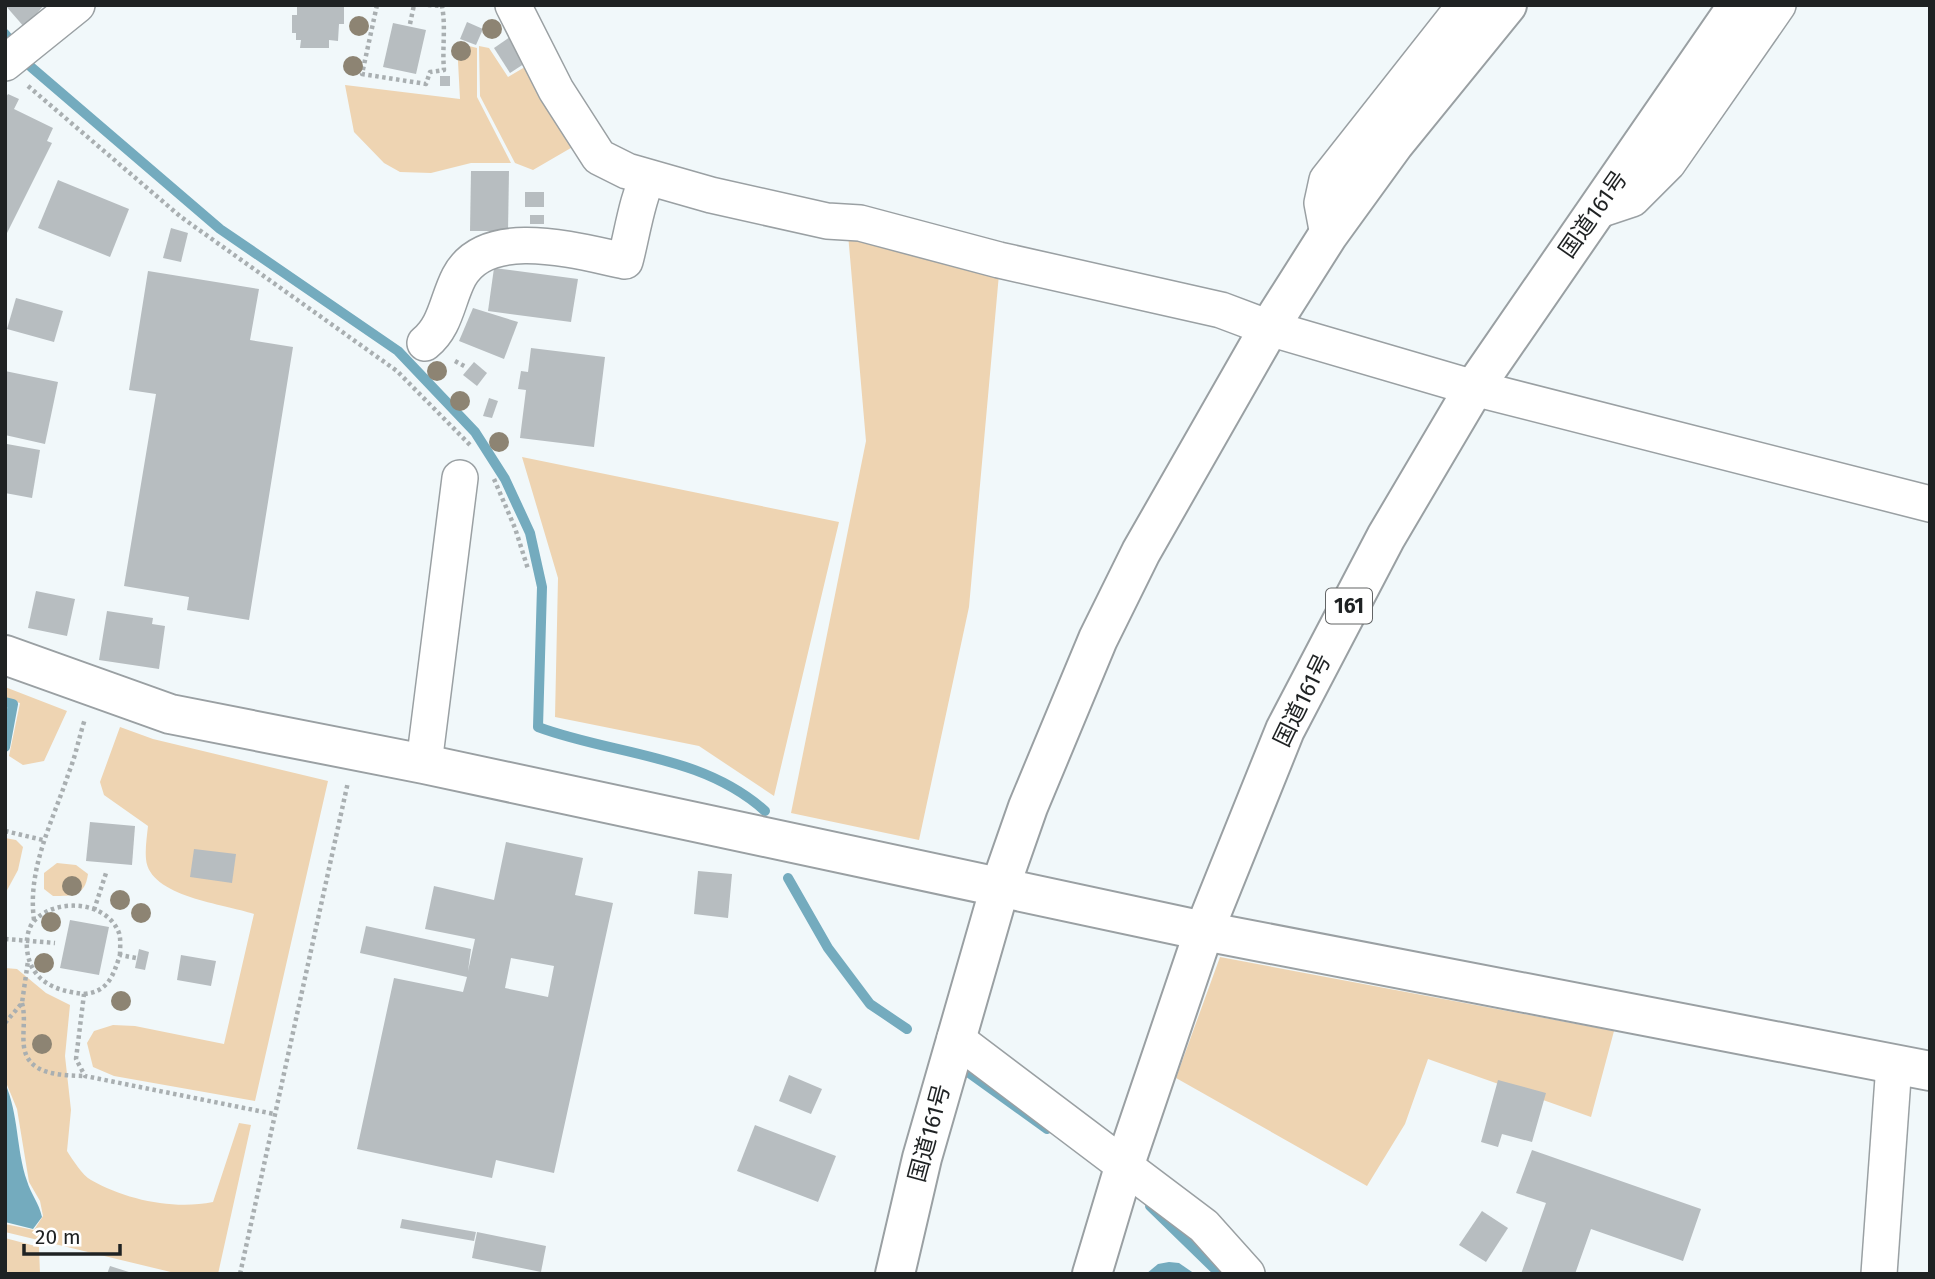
<svg xmlns="http://www.w3.org/2000/svg" width="1935" height="1279" font-family="'Fira Sans','Noto Sans JP',sans-serif">
<style>
.green{fill:#eed4b2}
.water{fill:#74abbe}
.lines{fill:none;stroke-linecap:round;stroke-linejoin:round}
.stream{stroke:#74abbe;stroke-width:10}
.building{fill:#b7bdc0;fill-rule:evenodd}
.minor-casing{stroke:#9aa0a3;stroke-width:38}
.tertiary-casing{stroke:#9aa0a3;stroke-width:42}
.trunk-casing{stroke:#9aa0a3;stroke-width:42}
.path{stroke:#a9afb1;stroke-width:4.5;stroke-dasharray:3.5 3.5;stroke-linecap:butt}
.minor{stroke:#fff;stroke-width:35}
.tertiary{stroke:#fff;stroke-width:38}
.trunk{stroke:#fff;stroke-width:38}
.tree{fill:#8d8473}
.labels{text-anchor:middle;stroke-width:6;stroke-linejoin:round;paint-order:stroke}
.shield{fill:#fff;stroke:#626465;stroke-width:2}
.shield-label{font-size:21px;font-weight:bold;fill:#1f2223}
.street-label{font-size:23px;fill:#1f2223;stroke:#fff}
</style>
<rect width="100%" height="100%" fill="#f1f8fa"/>
<g class="green">
<path d="M457,43L477,48V97L511,163H471L431,173L400,172L384,163L354,132L345,85L460,99Z"/>
<path d="M479,46L489,48L508,77L530,64L576,145L533,170L515,163L480,96Z"/>
<path d="M848,234L999,274L969,607L919,840L791,813L866,441Z"/>
<path d="M522,457L839,522L774,796L699,746L555,717L558,578Z"/>
<path d="M5,687L67,711L44,761L23,765L9,756L20,703L5,699Z"/>
<path d="M120,727L153,739L328,781L255,1101L114,1076L93,1067L87,1043L94,1031L113,1025L135,1026L224,1044L254,914C225,904 149,897 146,859C145,848 147,836 148,826L104,795L100,782Z"/>
<path d="M5,838L16,840L23,847L18,870L5,894Z"/>
<path d="M57,863L76,865L88,874C85,896 73,896 53,896L44,889V873Z"/>
<path d="M1220,957L1614,1031L1591,1117L1428,1059L1405,1124L1367,1186L1176,1078Z"/>
<path d="M5,968L17,969L46,993L70,1005L65,1056L71,1110L67,1151C73,1160 82,1175 91,1180C126,1200 174,1210 213,1202L239,1123L251,1125L218,1274H179L5,1232V1224L34,1230L43,1216L40,1201L29,1182L17,1109L5,1080Z"/>
<path d="M5,1238L39,1247L40,1274H5Z"/>
</g>
<g class="water">
<path d="M5,1083C19,1115 16,1149 27,1181C31,1194 39,1203 42,1217L33,1229L5,1222Z"/>
<path d="M1169,1262L1179,1263L1195,1274H1146L1158,1264Z"/>
</g>
<g class="lines">
<g class="stream">
<path d="M5,34L31,67L220,229L398,351L475,432L505,479L530,533L542,587L538,727C613,755 702,754 765,811"/>
<path d="M5,702L13,704L5,747"/>
<path d="M788,878L828,948L870,1004L907,1029"/>
<path d="M965,1070L1047,1129"/>
<path d="M1150,1206L1220,1274"/>
</g>
</g>
<g class="building">
<path d="M5,5H44L25,28Z"/>
<path d="M297,5H344V24H339L338,41L329,40V48H300L301,40H296V33H292V15H297Z"/>
<path d="M467,22L483,29L476,45L460,39Z"/>
<path d="M393,23L426,30L416,74L383,67Z"/>
<path d="M513,35L530,60L510,73L494,48Z"/>
<rect x="440" y="76" width="10" height="10"/>
<path d="M8,94L19,99L14,109L53,128L47,141L52,143L5,237V99Z"/>
<path d="M471,171H509L508,231H470Z"/>
<path d="M58,180L129,209L110,257L38,228Z"/>
<rect x="525" y="192" width="19" height="15"/>
<rect x="530" y="215" width="14" height="9"/>
<path d="M171,228L188,233L181,262L163,258Z"/>
<path d="M494,268L578,279L571,322L488,311Z"/>
<path d="M148,271L259,289L250,340L293,347L249,620L187,610L189,597L124,586L156,394L129,390Z"/>
<path d="M16,298L63,311L54,342L7,329Z"/>
<path d="M473,308L518,322L504,359L459,341Z"/>
<path d="M531,348L605,357L594,447L520,438L526,390L518,389L521,371L528,372Z"/>
<path d="M474,362L487,373L477,386L463,375Z"/>
<path d="M5,371L58,382L45,444L5,435Z"/>
<path d="M489,398L498,401L492,418L483,416Z"/>
<path d="M7,444L40,450L32,498L5,493Z"/>
<path d="M36,591L75,599L67,636L28,628Z"/>
<path d="M107,611L153,618L152,624L165,626L159,669L99,660Z"/>
<path d="M90,822L135,826L132,865L86,861Z"/>
<path d="M506,842L583,858L575,895L613,903L554,1173L496,1160L492,1178L357,1149L394,978L463,992L467,977L360,953L366,926L471,949L468,971L475,939L425,929L434,886L494,900ZM511,958L554,966L548,997L505,988Z"/>
<path d="M194,849L236,854L232,883L190,877Z"/>
<path d="M698,871L732,874L728,918L694,914Z"/>
<path d="M70,920L109,927L99,975L60,968Z"/>
<path d="M139,949L149,952L145,970L135,968Z"/>
<path d="M181,955L216,961L211,986L177,980Z"/>
<path d="M789,1075L822,1089L811,1114L779,1101Z"/>
<path d="M1498,1080L1546,1093L1532,1142L1502,1134L1498,1147L1481,1142Z"/>
<path d="M755,1125L836,1156L818,1202L737,1171Z"/>
<path d="M1532,1150L1701,1209L1683,1261L1591,1229L1575,1274H1521L1546,1203L1516,1193Z"/>
<path d="M1482,1211L1508,1228L1486,1262L1459,1245Z"/>
<path d="M402,1219L476,1232L474,1241L400,1228Z"/>
<path d="M477,1232L546,1246L541,1272L472,1258Z"/>
<path d="M110,1266L132,1273V1274H107Z"/>
</g>
<g class="lines">
<g class="minor-casing">
<g id="minor">
<path d="M513,5L556,90L599,157L627,171L711,195L827,221L860,223L999,260L1221,310L1269,328L1474,388L1930,504"/>
<path d="M5,63L77,5"/>
<path d="M1596,211L1632,199L1668,163L1778,5"/>
<path d="M1328,235L1322,203L1327,180L1465,5"/>
<path d="M425,343C446,326 447,300 459,277C487,224 580,252 625,261C631,240 638,192 649,178"/>
<path d="M424,764L460,478"/>
<path d="M955,1038L1204,1226L1247,1274"/>
<path d="M1879,1274L1894,1064"/>
</g>
</g>
<g class="tertiary-casing">
<path id="tertiary" d="M5,655L170,714L424,764L1204,931L1930,1071"/>
</g>
<g class="trunk-casing">
<g id="trunk">
<path d="M895,1274L922,1158L1000,887L1028,807L1098,639L1141,552L1269,328L1328,235L1394,144L1507,5"/>
<path d="M1092,1274L1125,1164L1204,931L1285,730L1386,537L1474,388L1738,5"/>
</g>
</g>
<g class="path">
<path d="M377,5L362,74L426,84L430,72L444,70C442,48 446,27 442,6"/>
<path d="M428,5L442,6"/>
<path d="M410,24L414,5"/>
<path d="M28,86L181,217L397,371L471,446"/>
<path d="M455,361L466,367"/>
<path d="M494,479L515,528L528,569"/>
<path d="M5,831L43,840"/>
<path d="M94,910L107,870"/>
<path d="M34,920C27,868 53,821 69,772C76,755 79,737 85,719"/>
<path d="M5,939L55,943"/>
<path d="M120,955C120,948 121,939 119,933C107,901 58,898 36,919C28,926 26,939 27,949C30,981 55,991 84,994L76,1059L85,1076L274,1114"/>
<path d="M84,994C108,992 113,976 120,955L136,958"/>
<path d="M22,1003C26,1018 22,1032 24,1047C28,1076 63,1075 84,1076"/>
<path d="M5,1023L22,1003L28,961"/>
<path d="M240,1274L348,782"/>
</g>
<use href="#minor" class="minor"/>
<use href="#tertiary" class="tertiary"/>
<use href="#trunk" class="trunk"/>
</g>
<g class="tree">
<circle cx="359" cy="26" r="10"/>
<circle cx="492" cy="29" r="10"/>
<circle cx="461" cy="51" r="10"/>
<circle cx="353" cy="66" r="10"/>
<circle cx="437" cy="371" r="10"/>
<circle cx="460" cy="401" r="10"/>
<circle cx="499" cy="442" r="10"/>
<circle cx="72" cy="886" r="10"/>
<circle cx="120" cy="900" r="10"/>
<circle cx="141" cy="913" r="10"/>
<circle cx="51" cy="922" r="10"/>
<circle cx="44" cy="963" r="10"/>
<circle cx="121" cy="1001" r="10"/>
<circle cx="42" cy="1044" r="10"/>
</g>
<g class="labels">
<rect class="shield" x="1326" y="588.5" width="46" height="35" rx="5"/>
<g class="shield-label">
<text x="1349" y="613">161</text>
</g>
<g class="street-label">
<text transform="translate(1593 214) rotate(-55)" y="8">国道161号</text>
<text transform="translate(1302 700) rotate(-64)" y="8">国道161号</text>
<text transform="translate(929 1133) rotate(-75)" y="8">国道161号</text>
</g>
</g>
<rect width="1935" height="1279" fill="none" stroke="#1f2223" stroke-width="14"/>
<path d="M24 1244v10h96v-10" fill="none" stroke="#1f2223" stroke-width="3.5"/>
<text x="35" y="1244" font-size="21" fill="#1f2223" stroke="#ffffff" stroke-width="5" paint-order="stroke">20 m</text>
</svg>
